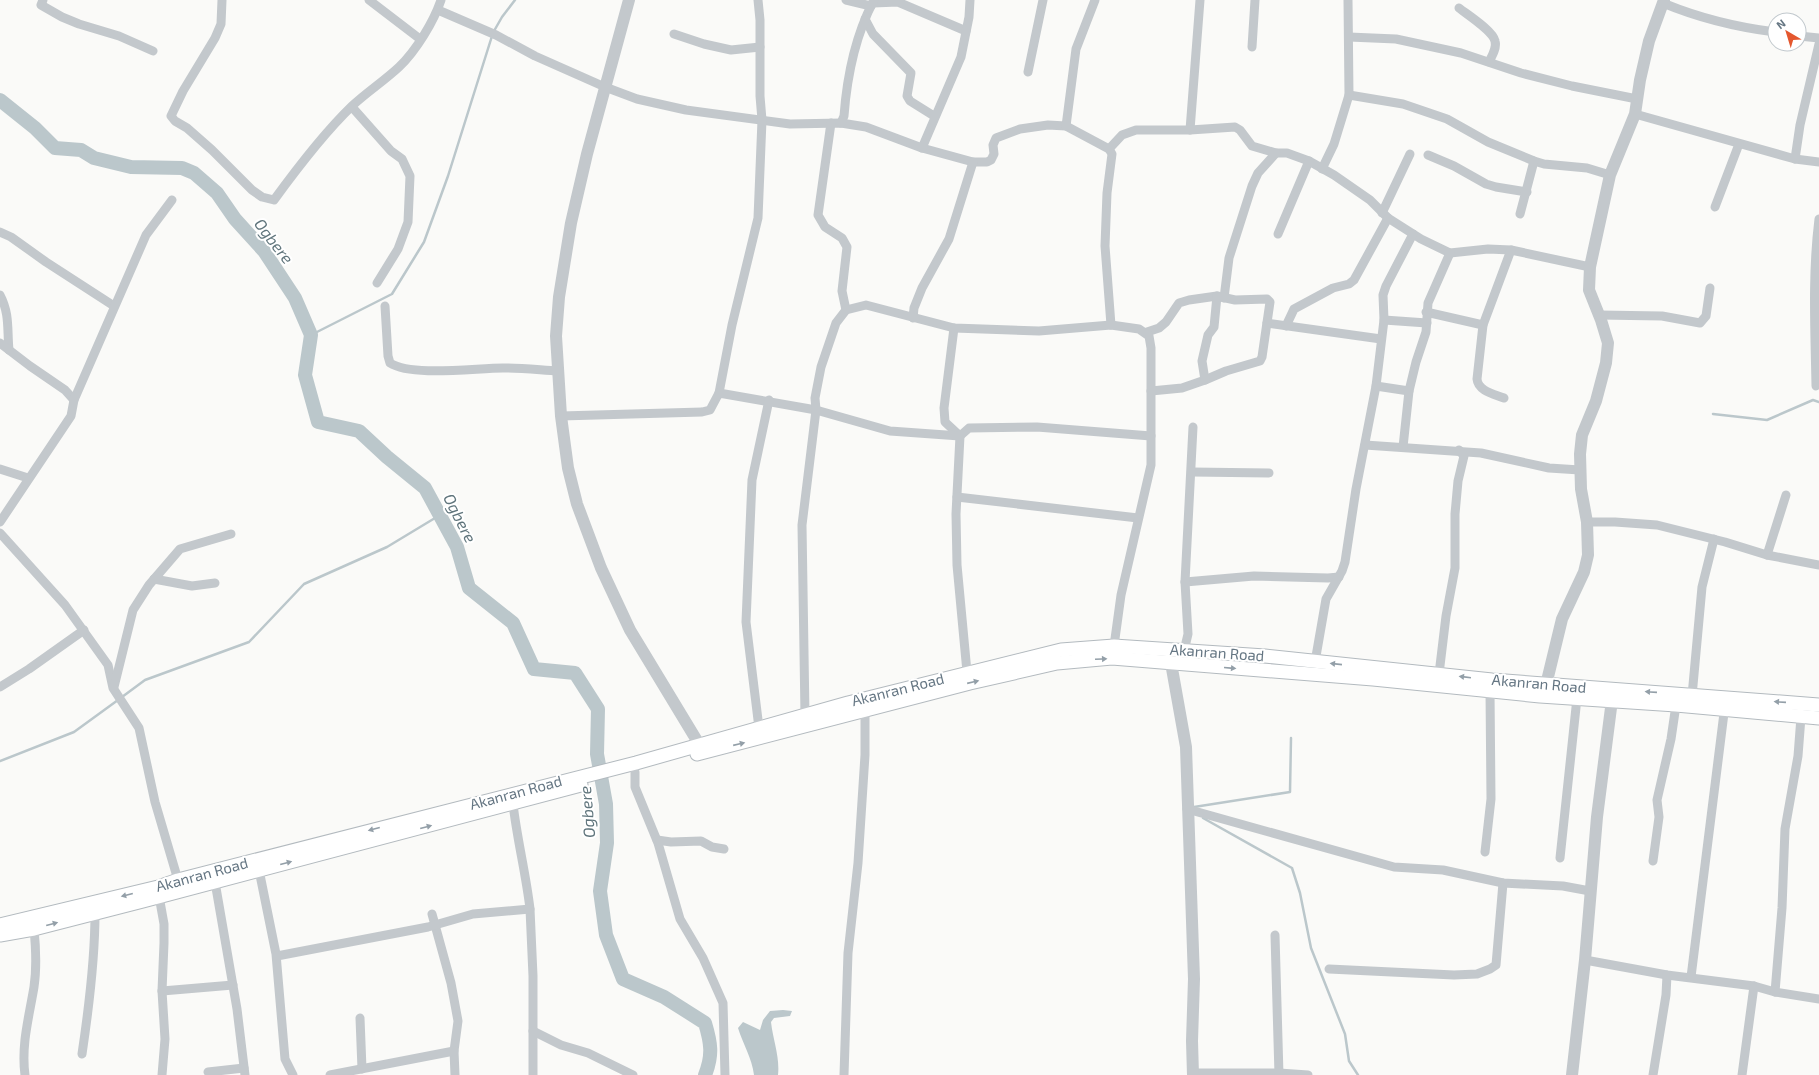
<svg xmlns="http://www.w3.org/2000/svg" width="1819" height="1075" font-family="'Exo 2',sans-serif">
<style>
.water{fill:#bbc7cb}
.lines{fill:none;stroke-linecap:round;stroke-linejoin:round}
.stream{stroke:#bbc7cb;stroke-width:2.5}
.river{stroke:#bbc7cb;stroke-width:14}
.secondary-casing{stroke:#b3babf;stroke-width:15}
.minor{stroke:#c3c8cc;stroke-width:9}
.tertiary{stroke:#c3c8cc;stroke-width:12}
.secondary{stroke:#fff;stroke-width:13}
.oneway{fill:#939fa8}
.labels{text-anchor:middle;stroke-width:4;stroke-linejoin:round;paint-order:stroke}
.street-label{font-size:15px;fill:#657683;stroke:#fff}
.water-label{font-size:16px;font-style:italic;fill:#60757c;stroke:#fff}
</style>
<rect width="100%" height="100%" fill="#fafaf8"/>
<path class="water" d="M783,1010L792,1011L790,1016L774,1018L771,1022C773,1040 780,1057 778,1075H754C752,1058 743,1044 738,1028L743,1022L760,1030L763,1020L770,1011Z"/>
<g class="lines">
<g class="stream">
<path d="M494,31L502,17L515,0"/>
<path d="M311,335L392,294L424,242L448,176L492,36"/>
<path d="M1713,414L1767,420L1813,400L1819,402"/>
<path d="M122,697L145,680L249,642L304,584L387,547L440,515"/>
<path d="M0,761L74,732L118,700"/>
<path d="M1194,807L1290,792L1291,738"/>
<path d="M1203,818L1292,868L1300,893L1311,948L1345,1034L1349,1061L1358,1075"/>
</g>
<path class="river" d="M0,100L35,128L55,148L81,150L94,158L131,167L182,168L194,173L217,193L235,219L264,251L295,298L311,335L305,375L318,422L359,431L387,457L425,488L457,547L469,588L513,623L534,669L575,673L598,709L597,754L606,804L607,843L600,891L606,935L623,979L664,997L705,1023C711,1043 713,1055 705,1075"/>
<g class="secondary-casing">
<g id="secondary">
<path d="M697,754L970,683L1057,663L1112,658L1373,679L1540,696L1676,705L1819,718"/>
<path d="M0,925L158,887L178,880L636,763L848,703L1061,650L1114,646L1265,656L1492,680L1819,705"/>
<path d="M0,935L34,929L143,901L581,785"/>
</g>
</g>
<g class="minor">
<path d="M43,0L41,5L62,17L79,24L119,36L153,51"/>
<path d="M222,0L221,24L215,38L183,91L171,116L175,121L187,128L212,150L252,190L262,197L274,200C298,167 323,134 352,106C367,92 384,81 399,67C416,51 434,21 441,0"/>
<path d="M369,0L420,39"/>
<path d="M846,0L871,6"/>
<path d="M873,3L898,2L966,31"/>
<path d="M1663,3C1699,18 1736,27 1775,32"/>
<path d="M1459,8C1468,15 1493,31 1495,41C1497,48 1492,56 1489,62"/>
<path d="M438,10L496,35L535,56L605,87L637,99L686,110L790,124L841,123L866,127L922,148L973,162H987L991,160L994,154L993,145L996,138L1020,129L1048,125L1066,126L1109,149L1112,154L1107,193L1105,246L1111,325"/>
<path d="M865,19L873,34L911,73L907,96L910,101L934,116"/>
<path d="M674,34L704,44L731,50L760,47"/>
<path d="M1799,36L1819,38"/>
<path d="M1349,37L1396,39L1461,53L1521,73L1572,86L1637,99"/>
<path d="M1252,47L1255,0"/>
<path d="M1028,72L1043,0"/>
<path d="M1349,95L1403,104L1447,119L1488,142L1534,161L1544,164L1587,168L1610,175"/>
<path d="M352,107L391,151L402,159L410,176L408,222L398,249L377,283"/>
<path d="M1635,114L1795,159L1819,162"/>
<path d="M831,123L818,215L825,227L842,238L847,247L842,291L846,310"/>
<path d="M841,123L844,116C847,76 855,36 874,0"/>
<path d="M1066,126L1076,49L1095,0"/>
<path d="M1190,130L1200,0"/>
<path d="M922,148L961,57L969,17L970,0"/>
<path d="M1109,149L1122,135L1136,130H1190L1235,127L1240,130L1252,146L1276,153H1287L1309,161L1334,175L1370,200L1388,218L1421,239L1450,253L1488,249L1511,250L1590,267"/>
<path d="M1428,155L1454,166L1486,184L1496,187L1527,192"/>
<path d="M1795,159L1800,125L1819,44"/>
<path d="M1322,169L1334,144L1349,95L1348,0"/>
<path d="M1715,207L1739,144"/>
<path d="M1382,213L1410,154"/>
<path d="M1520,214L1534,161"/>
<path d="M0,232L11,237L46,262L114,306"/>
<path d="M1278,234L1309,161"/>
<path d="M0,295C10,314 7,330 9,350"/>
<path d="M1224,298L1229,258L1252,186L1258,173L1276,153"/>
<path d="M385,306L388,356L390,363C412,377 475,368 503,368C521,368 540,370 558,371"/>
<path d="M1426,312L1483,325"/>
<path d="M1599,315L1662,316L1700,323L1706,316L1710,288"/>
<path d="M913,318L914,308L922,288L949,239L973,162"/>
<path d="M1384,320L1427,323"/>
<path d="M1267,323L1381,339"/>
<path d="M1286,326L1294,309L1333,288L1349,284L1354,280L1388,218"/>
<path d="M954,328L944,408L945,422L960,436L956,514L957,565L967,672"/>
<path d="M1147,332L1159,328L1166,322L1179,303L1189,300L1217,296L1235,300L1267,299L1270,302L1262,357L1260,361L1226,371L1205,380L1182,388L1151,391"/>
<path d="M0,343L30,366L65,390L74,400"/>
<path d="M1205,380L1202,361L1208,335L1214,327L1217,296"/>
<path d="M1376,386L1409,391"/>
<path d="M1816,386C1815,330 1812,275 1819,219"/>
<path d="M719,393L732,325L758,218L762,120L760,96V20L758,0"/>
<path d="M1504,398C1494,394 1478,391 1477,379L1483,325L1511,250"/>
<path d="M561,416L702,412L710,410L719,393L816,410L890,431L960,436L969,428L1037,427L1151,436"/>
<path d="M1365,445L1481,453L1549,468L1580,470"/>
<path d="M1403,447L1409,391L1416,362L1426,332L1428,303L1450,253"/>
<path d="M0,469L28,478"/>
<path d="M1192,472L1269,473"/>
<path d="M957,497L1138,518"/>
<path d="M0,522L71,416L74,400L146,235L172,200"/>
<path d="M1587,522H1615L1657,525L1725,542L1767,555L1819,565"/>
<path d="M0,533L65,605L108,665L113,688L139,728L155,802L178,880"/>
<path d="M1767,555L1786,495"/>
<path d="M154,579L192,586L215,583"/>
<path d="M1185,582L1254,576L1328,578L1339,577"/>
<path d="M1184,651L1188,634L1185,582L1193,427"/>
<path d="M1315,662L1326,599L1342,571L1345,562L1356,489L1376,386L1384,320L1383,295L1386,286L1413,234"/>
<path d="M1439,674L1446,616L1455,568V514L1458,481L1464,456L1459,450"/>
<path d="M0,687L29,669L84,630"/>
<path d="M114,687L133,610L149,585L180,549L231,534"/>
<path d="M1692,696L1702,587L1714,539"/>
<path d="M805,716L802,525L816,410L815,398L821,367L836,323L846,310L866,305L954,328L1039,331L1111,325L1139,329L1149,336L1151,348V465L1121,595L1114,646"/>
<path d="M759,728L746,622L752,480L769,400"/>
<path d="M635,772V787L658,843L680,919L703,958L723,1003L725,1075"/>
<path d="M1187,809L1394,867L1443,870L1503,883L1563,886L1590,891"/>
<path d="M657,840L671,842L701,841L712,847L724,849"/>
<path d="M1485,852L1491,799L1490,691"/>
<path d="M1560,858L1577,698"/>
<path d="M1653,861L1659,817L1657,800L1671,739L1676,705"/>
<path d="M259,870L276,954L285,1059L293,1075"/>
<path d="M215,882L237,1009L245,1075"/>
<path d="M159,896L164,924V943L162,991L165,1039L162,1075"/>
<path d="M530,909L533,976V1075"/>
<path d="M432,914L451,983L458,1021L454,1051L455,1075"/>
<path d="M1275,935L1279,1075"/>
<path d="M277,956L428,927L473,914L530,909C526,874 517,839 513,804"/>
<path d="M1585,960L1667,975L1754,986L1775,992L1819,999"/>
<path d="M1329,969L1454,975L1477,974L1490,969L1496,965L1503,883"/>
<path d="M1691,977L1725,705"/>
<path d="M162,991L233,985"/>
<path d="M1775,992L1782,908L1785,829L1798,756L1801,717"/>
<path d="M360,1018L362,1069"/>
<path d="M533,1031L561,1045L588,1053L633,1075"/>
<path d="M82,1054C89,1007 95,960 95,913"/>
<path d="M208,1072L244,1068"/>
<path d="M1193,1073H1279L1308,1075"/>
<path d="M25,1075C21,1045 29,1017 34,987C37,967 36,949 34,929"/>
<path d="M330,1075L454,1051"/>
<path d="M844,1075L848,953L858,863L865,755V710"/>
<path d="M1653,1075L1666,995L1667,975"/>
<path d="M1742,1075L1754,986"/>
</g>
<g class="tertiary">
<path d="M629,0L587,154L571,223L559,297L556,336L561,416L568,468L577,504L601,568L630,630L699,744"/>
<path d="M1171,663L1186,747L1194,979L1192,1041L1193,1075"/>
<path d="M1546,685L1562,619L1584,572L1588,555L1587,522L1581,489L1580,454L1582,435L1596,401L1606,363L1608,343L1601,320L1589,290L1590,267L1610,175L1635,114L1640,80L1649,41L1664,0"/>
<path d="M1572,1075L1585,960L1597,817L1612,700"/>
</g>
<use href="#secondary" class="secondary"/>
</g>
<defs><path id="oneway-solid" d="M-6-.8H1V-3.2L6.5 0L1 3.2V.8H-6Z"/></defs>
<g class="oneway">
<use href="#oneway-solid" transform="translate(1101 659) rotate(-3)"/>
<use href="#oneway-solid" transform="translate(1336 664) rotate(-174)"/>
<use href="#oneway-solid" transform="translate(1230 668) rotate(5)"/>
<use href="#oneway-solid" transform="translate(1465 677) rotate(-173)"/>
<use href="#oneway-solid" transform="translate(973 682) rotate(-13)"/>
<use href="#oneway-solid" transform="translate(1651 692) rotate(-176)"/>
<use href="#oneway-solid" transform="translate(1780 702) rotate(-176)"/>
<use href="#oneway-solid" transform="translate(739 744) rotate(-13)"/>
<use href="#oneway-solid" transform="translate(426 827) rotate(-15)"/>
<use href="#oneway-solid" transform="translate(374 829) rotate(165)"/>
<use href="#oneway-solid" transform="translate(286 863) rotate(-15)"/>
<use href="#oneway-solid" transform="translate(127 895) rotate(166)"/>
<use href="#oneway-solid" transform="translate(52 924) rotate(-15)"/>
</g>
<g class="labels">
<g class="street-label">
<text transform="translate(1217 653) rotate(4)" y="5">Akanran Road</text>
<text transform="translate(1539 684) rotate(5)" y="5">Akanran Road</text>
<text transform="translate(898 690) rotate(-14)" y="5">Akanran Road</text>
<text transform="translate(516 793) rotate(-15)" y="5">Akanran Road</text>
<text transform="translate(202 875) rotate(-15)" y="5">Akanran Road</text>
</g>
<g class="water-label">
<text transform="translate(274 241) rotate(52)" y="6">Ogbere</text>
<text transform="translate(460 518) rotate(63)" y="6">Ogbere</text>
<text transform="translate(587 812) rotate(-95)" y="6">Ogbere</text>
</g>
</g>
<g transform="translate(1787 32) rotate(322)"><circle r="19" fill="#ffffff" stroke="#c1c8cd"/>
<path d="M0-3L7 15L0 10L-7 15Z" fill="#e4572e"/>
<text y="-6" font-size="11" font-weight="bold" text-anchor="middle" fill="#657683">N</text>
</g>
</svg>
